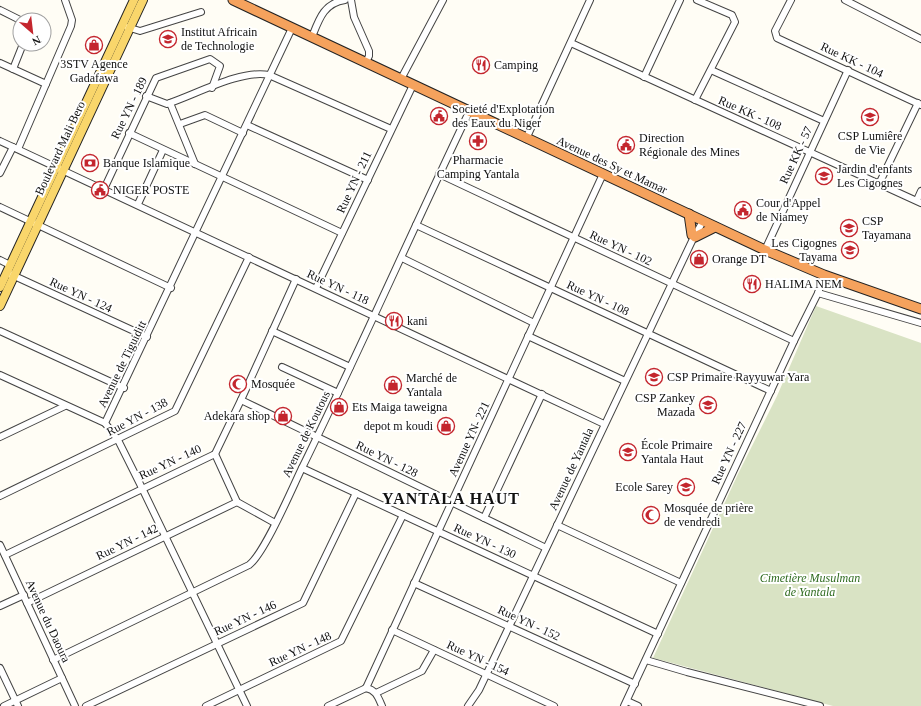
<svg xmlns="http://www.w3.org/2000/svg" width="921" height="706" font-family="Georgia,serif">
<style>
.cemetery{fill:#d9e3c4}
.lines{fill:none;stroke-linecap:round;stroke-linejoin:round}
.minor-casing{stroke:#444;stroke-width:8}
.major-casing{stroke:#222;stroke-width:10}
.highway-casing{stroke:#222;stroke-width:11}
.minor{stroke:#fff;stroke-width:6}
.major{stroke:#f9d66b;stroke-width:8}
.highway{stroke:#f5a25d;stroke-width:9}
.labels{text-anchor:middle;stroke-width:4;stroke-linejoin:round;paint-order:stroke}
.poi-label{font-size:12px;fill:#111;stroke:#fff;text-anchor:start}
.street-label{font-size:12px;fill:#111;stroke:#fff}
.park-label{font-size:12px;font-style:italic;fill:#2f6b1f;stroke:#fff}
.district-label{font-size:16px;font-weight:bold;letter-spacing:1px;fill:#111;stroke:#fff}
</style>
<rect width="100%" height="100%" fill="#fffdf5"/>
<path class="cemetery" d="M816,306L921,343V706H833L653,658L738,474L777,396Z"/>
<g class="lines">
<g class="minor-casing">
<g id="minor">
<path d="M351,0L354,17L369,51V56L366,62"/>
<path d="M791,0L775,31L777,38L921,105"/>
<path d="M845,0L921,39"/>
<path d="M0,10L20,20"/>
<path d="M127,27L140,31L201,12"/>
<path d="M312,37C319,19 324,3 345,0"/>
<path d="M571,43L921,203"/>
<path d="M0,63L46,84"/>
<path d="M13,69L23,44"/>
<path d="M711,70L824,121"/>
<path d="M644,77L680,0"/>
<path d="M401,79L443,0"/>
<path d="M146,96L167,104C195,95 241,69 269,75L391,129"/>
<path d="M695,100L735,22L732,15L697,0"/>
<path d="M170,103L195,164"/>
<path d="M180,124L205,115L243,133"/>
<path d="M247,125L368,180"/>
<path d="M129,133L342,233"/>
<path d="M526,139L590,0"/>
<path d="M0,141L604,424"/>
<path d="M18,149L71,26L72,20L65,0"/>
<path d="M0,173L13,147"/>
<path d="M439,174L794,341"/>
<path d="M879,184L918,103"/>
<path d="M104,189L156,78L210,59L220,66L212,88"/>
<path d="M917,200L921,191"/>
<path d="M138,204L163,150"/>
<path d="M0,207L171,288"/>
<path d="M416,225L771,391"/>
<path d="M765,250L848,70"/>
<path d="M402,258L534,323"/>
<path d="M0,260L10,265"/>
<path d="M10,274L147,337"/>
<path d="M316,288L413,85"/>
<path d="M818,293L921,323"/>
<path d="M0,331L124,388"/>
<path d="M272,331L350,367"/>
<path d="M528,336L625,381"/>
<path d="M282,367L338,393"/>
<path d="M0,375L105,423"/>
<path d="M241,400L546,548"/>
<path d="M0,437L65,406"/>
<path d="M215,454L237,502L275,523"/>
<path d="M302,468L658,634"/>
<path d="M0,496L175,411L249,257"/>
<path d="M484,518L542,394"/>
<path d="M557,525L681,583"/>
<path d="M0,545L75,706"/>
<path d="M5,555L215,454L241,400L296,279"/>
<path d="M414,583L635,684"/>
<path d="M27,603L237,502"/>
<path d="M0,606L24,595"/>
<path d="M392,630L554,706"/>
<path d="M53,660L249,565C264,554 291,491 301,470C359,352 412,231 469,112"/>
<path d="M646,660L687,672L820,706"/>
<path d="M0,668L18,706"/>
<path d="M366,688L603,174"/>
<path d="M366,688C376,690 378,697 382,706"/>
<path d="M376,693L422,671L434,650"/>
<path d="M627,701L638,706"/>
<path d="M4,706L62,678"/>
<path d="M86,706L303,603L356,493"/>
<path d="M206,706L341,641L403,515"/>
<path d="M247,706L142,488L118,440L105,423L292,28"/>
<path d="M328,706L366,688"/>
<path d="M468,706L479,690L692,241L703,221"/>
<path d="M624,706L794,341L818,293L824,275"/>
</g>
</g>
<g class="major-casing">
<g id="major">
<path d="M0,287L134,0"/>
<path d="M0,306L143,0"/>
</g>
</g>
<g class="highway-casing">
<g id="highway">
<path d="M233,0L765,250L824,275L921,309"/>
<path d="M689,214L692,235"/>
<path d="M695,237L715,227"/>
</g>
</g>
<use href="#minor" class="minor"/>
<use href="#major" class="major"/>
<use href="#highway" class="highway"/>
</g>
<defs>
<g id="university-ring" transform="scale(0.9)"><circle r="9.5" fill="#fff" stroke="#c4262e" stroke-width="1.5"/><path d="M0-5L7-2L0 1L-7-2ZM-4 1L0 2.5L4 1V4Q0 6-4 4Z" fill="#c4262e"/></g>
<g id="shop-ring" transform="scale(0.9)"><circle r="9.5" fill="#fff" stroke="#c4262e" stroke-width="1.5"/><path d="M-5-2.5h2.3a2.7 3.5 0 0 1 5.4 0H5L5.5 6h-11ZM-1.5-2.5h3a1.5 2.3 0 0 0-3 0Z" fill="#c4262e"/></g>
<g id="restaurant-ring" transform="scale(0.9)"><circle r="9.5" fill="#fff" stroke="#c4262e" stroke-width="1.5"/><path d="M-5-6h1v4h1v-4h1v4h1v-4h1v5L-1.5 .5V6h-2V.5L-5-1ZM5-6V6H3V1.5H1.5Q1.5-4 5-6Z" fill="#c4262e"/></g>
<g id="civic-ring" transform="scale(0.9)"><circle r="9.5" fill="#fff" stroke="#c4262e" stroke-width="1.5"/><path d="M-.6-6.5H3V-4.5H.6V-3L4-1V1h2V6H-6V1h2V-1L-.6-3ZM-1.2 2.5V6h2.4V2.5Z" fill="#c4262e"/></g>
<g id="school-ring" transform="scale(0.9)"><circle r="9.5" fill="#fff" stroke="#c4262e" stroke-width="1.5"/><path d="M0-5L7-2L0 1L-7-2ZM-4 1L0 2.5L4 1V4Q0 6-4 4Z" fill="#c4262e"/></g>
<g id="pharmacy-ring" transform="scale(0.9)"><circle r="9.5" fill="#fff" stroke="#c4262e" stroke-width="1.5"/><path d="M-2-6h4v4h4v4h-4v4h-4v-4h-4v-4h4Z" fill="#c4262e"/></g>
<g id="bank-ring" transform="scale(0.9)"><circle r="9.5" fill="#fff" stroke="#c4262e" stroke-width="1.5"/><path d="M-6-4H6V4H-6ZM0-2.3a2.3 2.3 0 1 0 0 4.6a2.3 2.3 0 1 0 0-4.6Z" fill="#c4262e"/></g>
<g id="mosque-ring" transform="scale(0.9)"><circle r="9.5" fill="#fff" stroke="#c4262e" stroke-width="1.5"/><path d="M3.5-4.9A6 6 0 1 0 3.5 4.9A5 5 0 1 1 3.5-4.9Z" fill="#c4262e"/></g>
</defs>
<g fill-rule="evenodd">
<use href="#university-ring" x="168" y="39"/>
<use href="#shop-ring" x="94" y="45"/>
<use href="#restaurant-ring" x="481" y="65"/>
<use href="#civic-ring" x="439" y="116"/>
<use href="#school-ring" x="870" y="117"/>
<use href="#pharmacy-ring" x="478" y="141"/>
<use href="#civic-ring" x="626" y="145"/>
<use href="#bank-ring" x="90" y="163"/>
<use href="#school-ring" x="824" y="176"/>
<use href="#civic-ring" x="100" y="190"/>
<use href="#civic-ring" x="743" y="210"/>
<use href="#school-ring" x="849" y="228"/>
<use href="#university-ring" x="850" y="250"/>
<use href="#shop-ring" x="699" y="259"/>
<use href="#restaurant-ring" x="752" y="284"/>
<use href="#restaurant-ring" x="394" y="321"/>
<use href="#school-ring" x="654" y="377"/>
<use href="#mosque-ring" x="238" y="384"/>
<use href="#shop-ring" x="393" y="385"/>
<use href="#school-ring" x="708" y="405"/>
<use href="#shop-ring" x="339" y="407"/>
<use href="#shop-ring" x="283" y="416"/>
<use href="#shop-ring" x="446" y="426"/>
<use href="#school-ring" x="628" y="452"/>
<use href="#school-ring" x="686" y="487"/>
<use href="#mosque-ring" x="651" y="515"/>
</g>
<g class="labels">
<g class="poi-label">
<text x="181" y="36">Institut Africain<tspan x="181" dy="14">de Technologie</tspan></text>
<text x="94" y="68" text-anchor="middle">3STV Agence<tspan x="94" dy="14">Gadafawa</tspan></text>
<text x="494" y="69">Camping</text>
<text x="452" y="113">Societé d'Explotation<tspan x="452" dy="14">des Eaux du Niger</tspan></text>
<text x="870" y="140" text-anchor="middle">CSP Lumiêre<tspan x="870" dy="14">de Vie</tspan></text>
<text x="639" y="142">Direction<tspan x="639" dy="14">Régionale des Mines</tspan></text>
<text x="478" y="164" text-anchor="middle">Pharmacie<tspan x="478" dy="14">Camping Yantala</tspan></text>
<text x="103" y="167">Banque Islamique</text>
<text x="837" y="173">Jardin d'enfants<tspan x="837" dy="14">Les Cigognes</tspan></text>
<text x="113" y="194">NIGER POSTE</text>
<text x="756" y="207">Cour d'Appel<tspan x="756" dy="14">de Niamey</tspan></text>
<text x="862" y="225">CSP<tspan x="862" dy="14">Tayamana</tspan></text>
<text x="837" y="247" text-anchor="end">Les Cigognes<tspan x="837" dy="14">Tayama</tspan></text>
<text x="712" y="263">Orange DT</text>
<text x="765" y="288">HALIMA NEM</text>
<text x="407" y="325">kani</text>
<text x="667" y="381">CSP Primaire Rayyuwar Yara</text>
<text x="406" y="382">Marché de<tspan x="406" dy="14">Yantala</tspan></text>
<text x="251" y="388">Mosquée</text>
<text x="695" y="402" text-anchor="end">CSP Zankey<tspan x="695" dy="14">Mazada</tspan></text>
<text x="352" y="411">Ets Maiga taweigna</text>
<text x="270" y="420" text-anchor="end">Adekara shop</text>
<text x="433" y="430" text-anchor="end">depot m koudi</text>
<text x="641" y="449">École Primaire<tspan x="641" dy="14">Yantala Haut</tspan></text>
<text x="673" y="491" text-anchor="end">Ecole Sarey</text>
<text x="664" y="512">Mosquée de prière<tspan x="664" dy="14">de vendredi</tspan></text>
</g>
<g class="street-label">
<text transform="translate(852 60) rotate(25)" y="4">Rue KK - 104</text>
<text transform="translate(129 108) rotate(-64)" y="4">Rue YN - 189</text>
<text transform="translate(750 113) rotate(24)" y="4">Rue KK - 108</text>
<text transform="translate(60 148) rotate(-65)" y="4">Boulevard Mali Bero</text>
<text transform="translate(796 155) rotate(-65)" y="4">Rue KK - 57</text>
<text transform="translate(612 165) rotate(25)" y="4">Avenue des Sy et Mamar</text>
<text transform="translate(354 182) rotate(-65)" y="4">Rue YN - 211</text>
<text transform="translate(621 248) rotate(25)" y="4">Rue YN - 102</text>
<text transform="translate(338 287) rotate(25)" y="4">Rue YN - 118</text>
<text transform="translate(81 295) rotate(25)" y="4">Rue YN - 124</text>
<text transform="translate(598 298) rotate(25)" y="4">Rue YN - 108</text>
<text transform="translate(122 364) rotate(-64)" y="4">Avenue de Tiguiditt</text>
<text transform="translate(137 417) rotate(-28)" y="4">Rue YN - 138</text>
<text transform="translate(306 434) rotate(-64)" y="4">Avenue de Koutous</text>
<text transform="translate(469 439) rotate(-65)" y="4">Avenue YN- 221</text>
<text transform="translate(729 453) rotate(-65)" y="4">Rue YN - 227</text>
<text transform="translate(387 459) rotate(26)" y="4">Rue YN - 128</text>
<text transform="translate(170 462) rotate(-25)" y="4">Rue YN - 140</text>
<text transform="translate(571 469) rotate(-65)" y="4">Avenue de Yantala</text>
<text transform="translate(485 541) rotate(25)" y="4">Rue YN - 130</text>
<text transform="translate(127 542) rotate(-26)" y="4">Rue YN - 142</text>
<text transform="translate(245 618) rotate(-25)" y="4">Rue YN - 146</text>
<text transform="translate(48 621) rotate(65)" y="4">Avenue du Daoura</text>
<text transform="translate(529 623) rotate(25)" y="4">Rue YN - 152</text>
<text transform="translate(300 649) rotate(-25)" y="4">Rue YN - 148</text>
<text transform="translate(478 658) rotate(25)" y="4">Rue YN - 154</text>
</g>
<g class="park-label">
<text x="810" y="582">Cimetière Musulman<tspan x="810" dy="14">de Yantala</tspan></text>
</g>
<g class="district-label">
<text x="451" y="504">YANTALA HAUT</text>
</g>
</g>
<g transform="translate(32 32) rotate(152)"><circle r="19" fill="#ffffff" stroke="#a0a0a0"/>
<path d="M0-3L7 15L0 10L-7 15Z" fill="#c4262e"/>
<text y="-6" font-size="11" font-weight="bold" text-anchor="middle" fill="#111111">N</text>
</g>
</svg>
